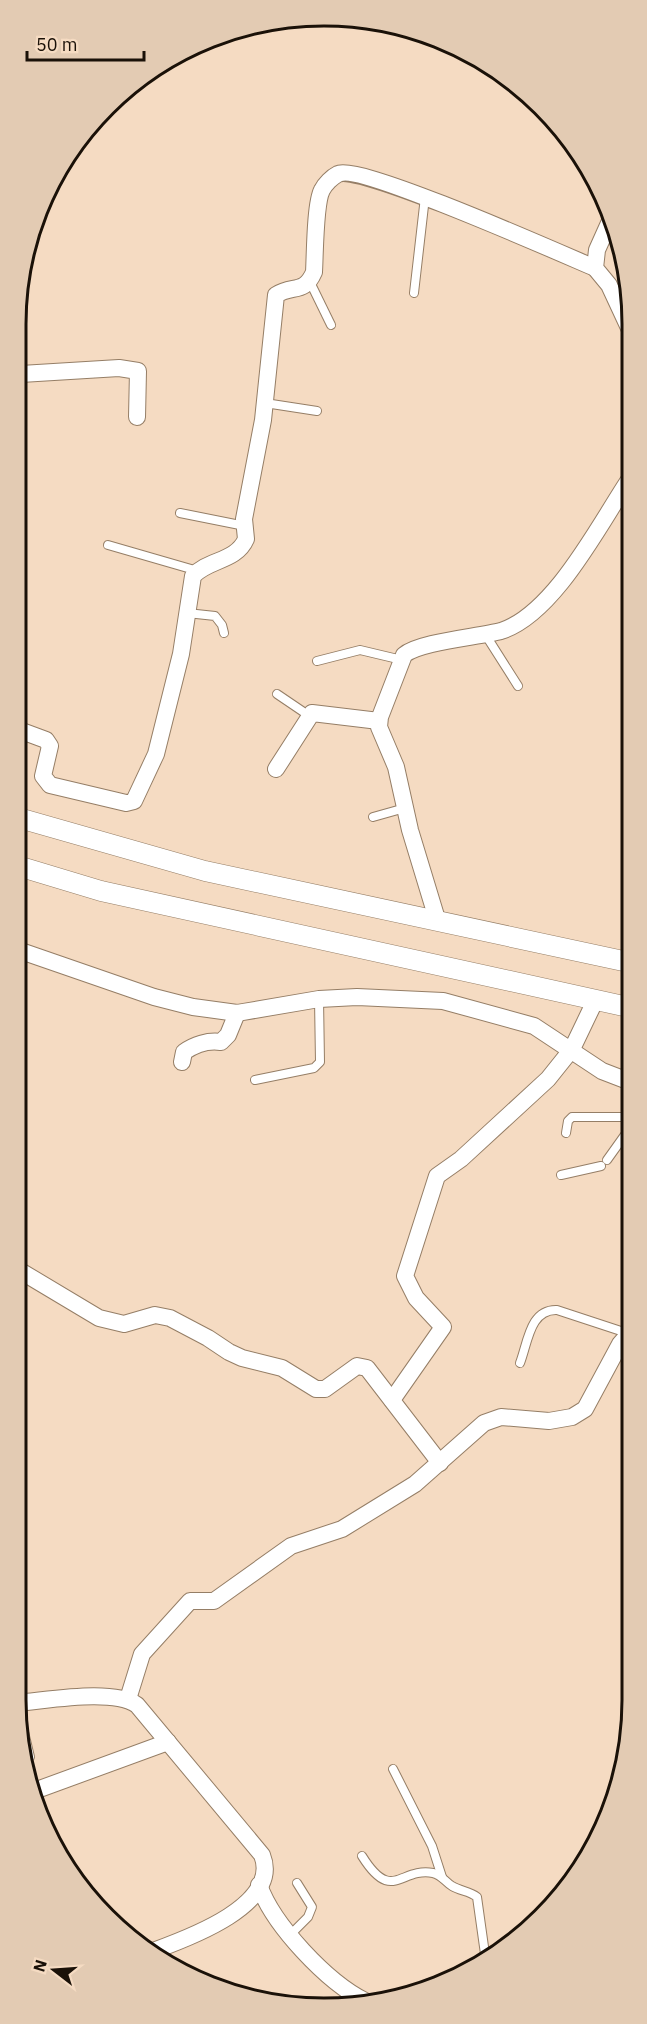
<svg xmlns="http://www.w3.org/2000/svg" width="647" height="2024" font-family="'IBM Plex Sans',sans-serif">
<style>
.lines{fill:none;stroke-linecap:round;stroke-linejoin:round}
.service-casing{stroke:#957e66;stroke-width:10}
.minor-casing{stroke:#957e66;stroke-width:18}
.tertiary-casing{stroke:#957e66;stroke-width:21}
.service{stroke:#fff;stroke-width:8}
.minor{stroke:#fff;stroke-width:16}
.tertiary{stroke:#fff;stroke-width:20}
.rim{fill:none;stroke:#1a1108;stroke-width:3}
</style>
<rect width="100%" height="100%" fill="#f5dbc2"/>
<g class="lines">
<g class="service-casing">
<g id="service">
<path d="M310,282L331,325"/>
<path d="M414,293L425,197"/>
<path d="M265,403L317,411"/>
<path d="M180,513L245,526"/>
<path d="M108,545L198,571"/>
<path d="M187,613L215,616L222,625L224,633"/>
<path d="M485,634L518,686"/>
<path d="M317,661L360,650L402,660"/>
<path d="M277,694L308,715"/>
<path d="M373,817L405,808"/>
<path d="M255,1080L314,1068L320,1062L319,999"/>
<path d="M566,1133L568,1121L572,1117H627"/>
<path d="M607,1160L627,1132"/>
<path d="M561,1175L601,1166"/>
<path d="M520,1363C528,1342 530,1309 557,1310L627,1333"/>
<path d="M17,1703L30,1757"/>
<path d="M393,1769L432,1846L442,1877"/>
<path d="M362,1856C392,1904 400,1867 433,1873C442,1875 445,1882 452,1886C460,1891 470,1891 477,1897L486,1961"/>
<path d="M290,1935L308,1917L312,1907L297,1883"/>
</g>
</g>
<g class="minor-casing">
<g id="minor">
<path d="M610,221L597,250L595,268L609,285L629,328"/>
<path d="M21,374L119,368L138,371L137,417"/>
<path d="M19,730L46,740L50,746L43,776L50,785L126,803L134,801L156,754L181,654L193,576C208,559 236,562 246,539L244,519L263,420L276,295C293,284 304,295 314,272C315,255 315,203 322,190C325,184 332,177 338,174C358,163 562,254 595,268"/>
<path d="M276,769L312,713L379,721"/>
<path d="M437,919L410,830L396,767L379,727L380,717L404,655C419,642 478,637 501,631C554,614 599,525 629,480"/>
<path d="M18,950L154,997L193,1007L237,1013L319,999L357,997L443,1001L534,1026L602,1071L628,1081"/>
<path d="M182,1062L184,1052C194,1045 208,1040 221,1042L228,1035L237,1013"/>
<path d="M17,1269L99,1318L124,1324L155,1315L170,1318L208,1338L229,1352L242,1358L282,1368L316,1389H325L357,1366L367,1368L440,1463"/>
<path d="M392,1400L443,1327L416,1298L405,1276L437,1176L461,1159L548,1079L572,1049L595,1001"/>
<path d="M128,1699L142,1654L190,1601H214L291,1546L342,1529L415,1484L484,1423L501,1417L549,1421L572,1417L585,1409L620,1344L627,1336"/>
<path d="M15,1703C46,1701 112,1688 137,1705L262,1855C282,1905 186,1939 153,1951"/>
<path d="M34,1791L168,1742"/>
<path d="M259,1885C273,1925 327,1982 365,2001"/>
</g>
</g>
<g class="tertiary-casing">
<g id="tertiary">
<path d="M19,818L205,871L628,962"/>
<path d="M18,866L101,891L628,1007"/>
</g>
</g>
<use href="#service" class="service"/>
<use href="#minor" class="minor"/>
<use href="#tertiary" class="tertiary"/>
</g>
<path d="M0 0H647V2024H0ZM324 26H324A298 298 0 0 1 622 324V1700A298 298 0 0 1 324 1998H324A298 298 0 0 1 26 1700V324A298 298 0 0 1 324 26Z" fill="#e3cbb3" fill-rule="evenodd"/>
<path class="rim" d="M324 26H324A298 298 0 0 1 622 324V1700A298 298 0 0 1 324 1998H324A298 298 0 0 1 26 1700V324A298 298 0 0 1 324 26Z"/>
<g transform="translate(54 1970) rotate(287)" stroke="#f5dbc2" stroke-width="4.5" paint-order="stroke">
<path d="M0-4.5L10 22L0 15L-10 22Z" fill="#1a1108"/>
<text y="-9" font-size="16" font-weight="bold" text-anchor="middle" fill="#1a1108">N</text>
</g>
<path d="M27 51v9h117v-9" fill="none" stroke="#1a1108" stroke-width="3"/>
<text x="36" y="51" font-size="18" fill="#1a1108" stroke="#f5dbc2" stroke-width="4.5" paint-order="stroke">50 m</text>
</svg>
